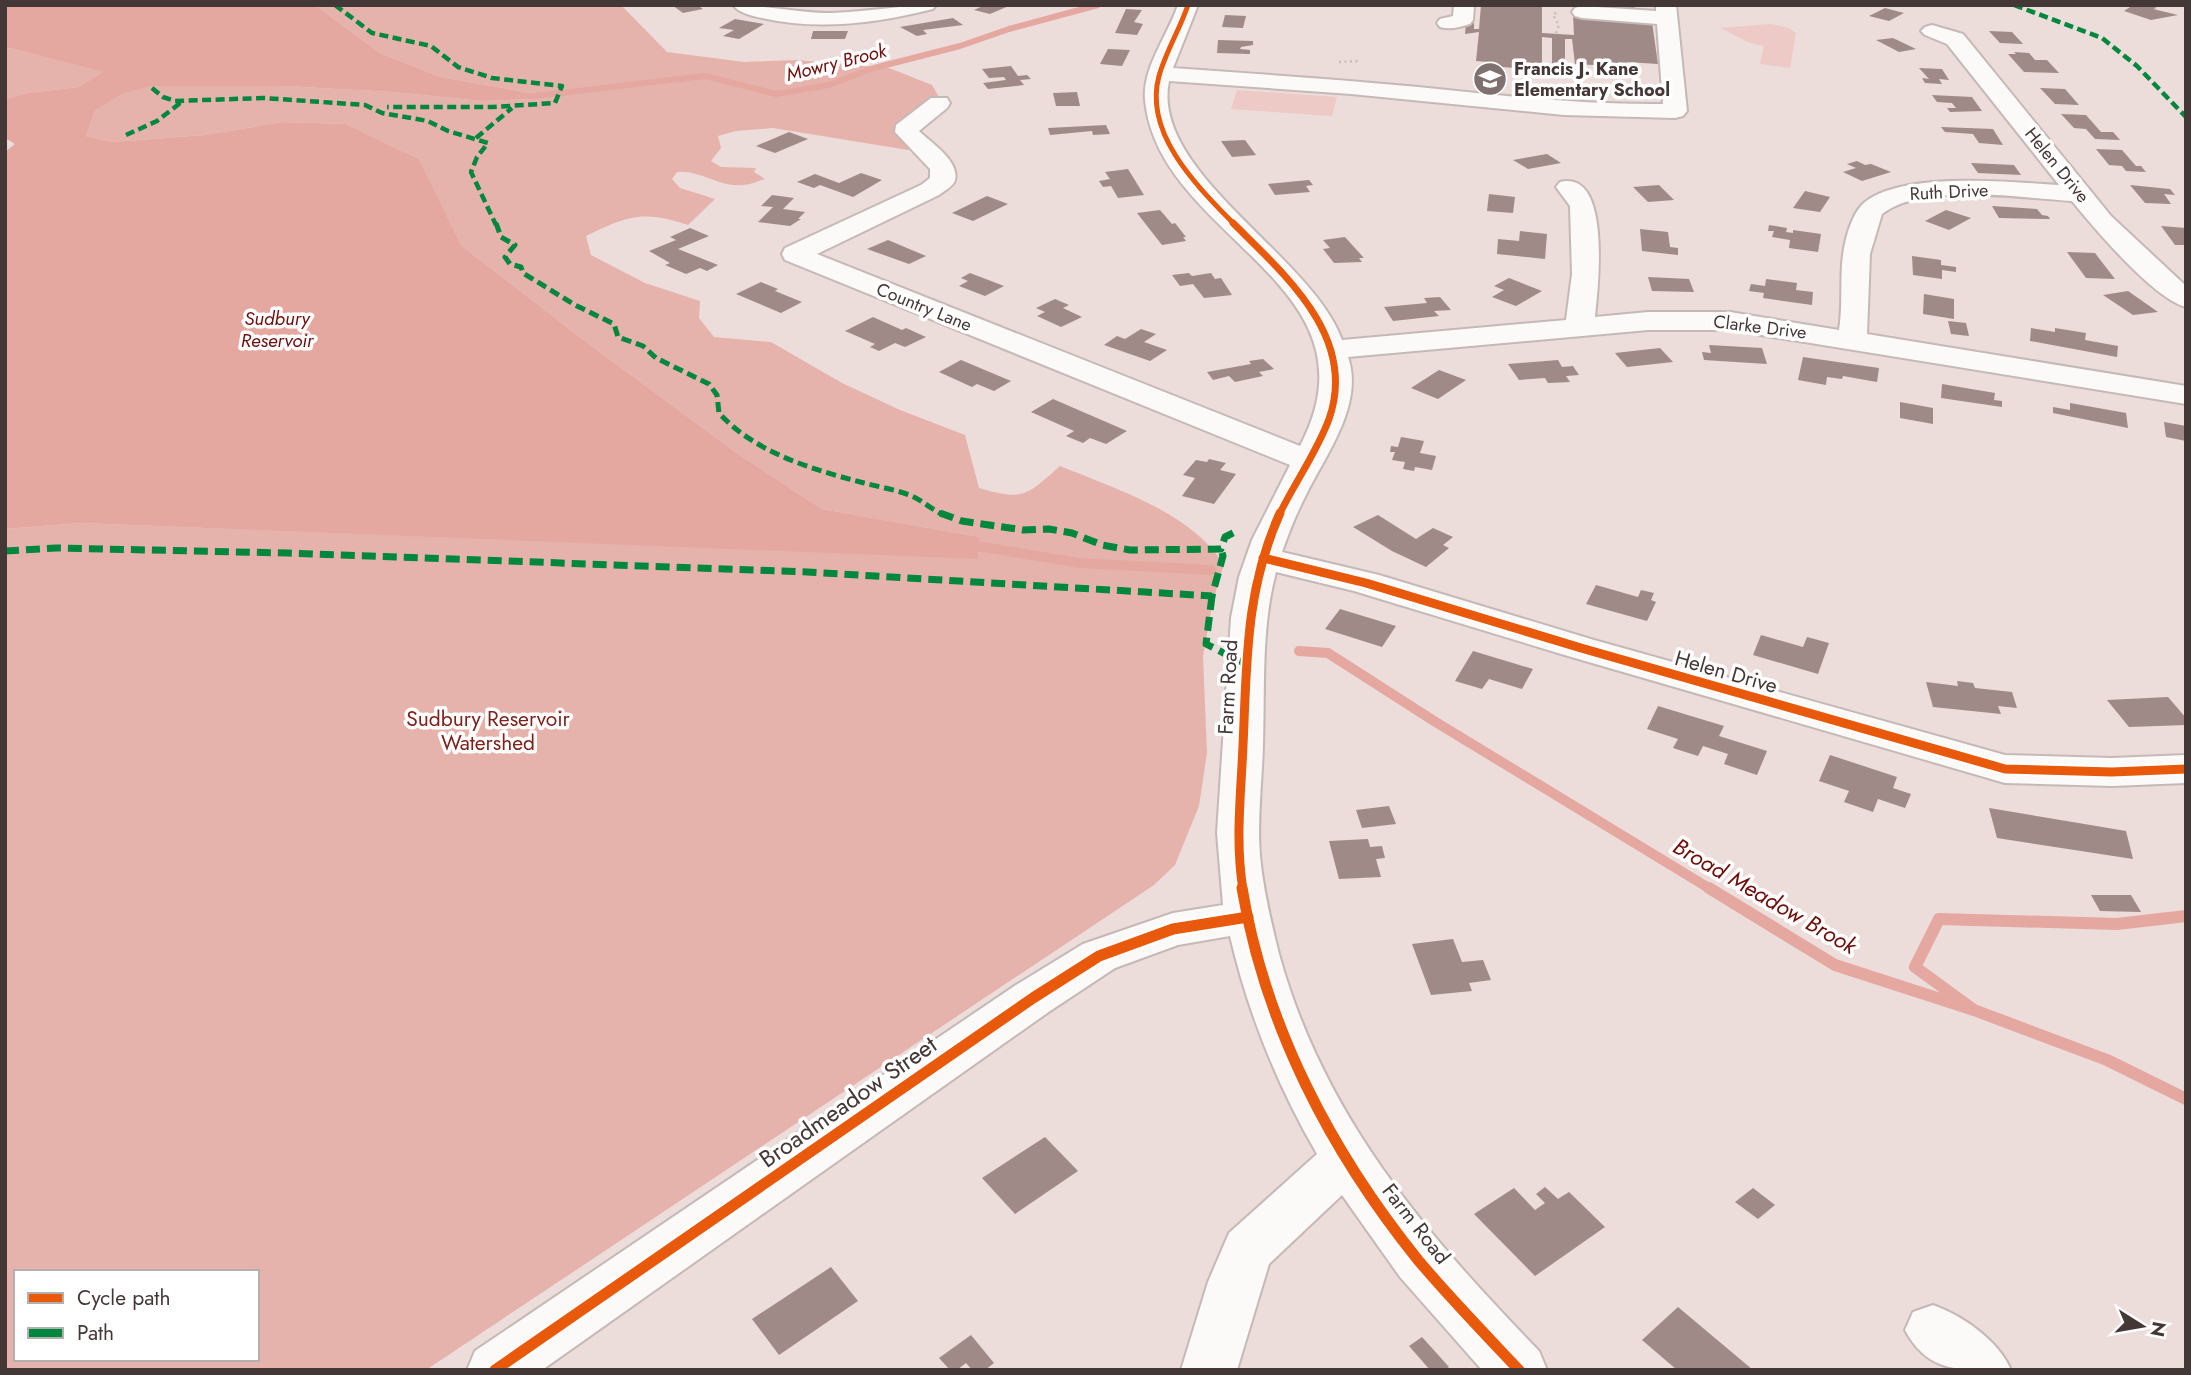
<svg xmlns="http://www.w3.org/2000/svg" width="2191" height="1375" font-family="Jost,sans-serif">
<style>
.green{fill:#eecac6}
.forest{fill:#e6b3ac;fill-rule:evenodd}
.water{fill:#e5a8a0}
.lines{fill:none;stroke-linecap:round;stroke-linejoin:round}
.stream-far2{stroke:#e5a8a0;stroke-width:6}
.stream-far1{stroke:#e5a8a0;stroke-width:10}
.stream{stroke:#e5a8a0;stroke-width:12}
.building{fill:#9f8a88}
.minor-casing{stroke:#c5b9b7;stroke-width:4}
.path{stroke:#c5bebe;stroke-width:2.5;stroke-dasharray:2 3.5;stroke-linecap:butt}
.minor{fill:#fcfaf9;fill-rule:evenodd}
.quiet-far2{stroke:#00873e;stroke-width:4.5;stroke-dasharray:9 4.5;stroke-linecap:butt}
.quiet-far1{stroke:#00873e;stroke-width:5;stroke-dasharray:10 5;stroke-linecap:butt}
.quiet{stroke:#00873e;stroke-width:7;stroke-dasharray:14 7;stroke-linecap:butt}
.cycleway-far3-casing{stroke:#fff;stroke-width:8}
.cycleway-far2-casing{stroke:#fff;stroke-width:10}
.cycleway-far1-casing{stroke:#fff;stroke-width:13}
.cycleway-casing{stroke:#fff;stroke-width:16}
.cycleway-far3{stroke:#e8590c;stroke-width:5}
.cycleway-far2{stroke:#e8590c;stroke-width:7}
.cycleway-far1{stroke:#e8590c;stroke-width:9}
.cycleway{stroke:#e8590c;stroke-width:11}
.labels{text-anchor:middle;stroke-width:7;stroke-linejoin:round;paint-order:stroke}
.far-poi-label{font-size:18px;font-weight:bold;fill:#443837;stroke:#fff;text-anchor:start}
.far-street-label{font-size:18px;fill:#443837;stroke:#fff}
.far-water-label{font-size:19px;font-style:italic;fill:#6f0f0c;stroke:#fff}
.street-label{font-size:21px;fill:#443837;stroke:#fff}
.park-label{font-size:21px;fill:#7e211b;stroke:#fff}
.water-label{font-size:23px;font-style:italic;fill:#6f0f0c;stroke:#fff}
.near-street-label{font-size:24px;fill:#443837;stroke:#fff}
</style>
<rect width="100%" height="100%" fill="#ecdcda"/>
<g class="green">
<path d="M1771,24L1789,28L1796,33L1790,68L1760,64L1764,46C1742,42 1739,36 1720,28Z"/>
<path d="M1237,90L1337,97L1332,116L1231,109Z"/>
</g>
<g class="forest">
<path d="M315,5H621L667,52L744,62L797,60L889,68L932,85L939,97L924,107L916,145L908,150L773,128L736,131L718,136L721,148L711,161L721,167L756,168L754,172L765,179C758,181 750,185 743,185C720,188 699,169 677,172L672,179L680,188L715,199L688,225C643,210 628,216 586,236L591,255L645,283L700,301L699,318L714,337L771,342L842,383L900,410L965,435L979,488C1024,501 1026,496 1060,466C1118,490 1188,511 1224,564L1213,601L1203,656L1207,753L1199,806L1175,865L1154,885L426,1370H5V529L81,523L978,558L980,537L822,509L738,454L581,338L462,246L419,159L346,124L282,122L205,135L113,142L86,136L95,111L123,92L153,86H284L392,92L482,101L533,99L536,94L441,77L380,53ZM16,1272H257V1359H16Z"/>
<path d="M5,47L104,72L79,87L27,93L5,99Z"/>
</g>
<path class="water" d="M5,5H315L380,53L441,77L536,94L534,99L482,101L392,92L284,86H153L123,93L95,111L86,136L113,142L205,135L282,122L346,124L419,159L462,246L581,338L738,454L822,509L980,537L978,559L81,523L5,529V152L15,144L5,138V99L27,93L79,87L103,72L5,47Z"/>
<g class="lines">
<path class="stream-far2" d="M535,96L705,76L776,94L829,85L874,68L960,46L1009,29L1098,5"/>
<g class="stream-far1">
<path d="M977,546L1079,563L1211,570"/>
<path d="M1299,651L1328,653L1434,721L1712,890"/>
</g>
<g class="stream">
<path d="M1709,888L1835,965L1974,1010L1915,967L1939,919L2117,924L2186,916"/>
<path d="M1974,1010L2107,1060L2186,1099"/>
</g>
</g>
<g class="building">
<path d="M672,5H697L703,9L683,13Z"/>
<path d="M985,5H1011L990,14L974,10Z"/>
<path d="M1481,5H1542V33L1574,35L1573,14L1652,22L1658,64L1627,62L1628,67L1575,64L1572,39H1565V73L1552,72V38L1542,37V70L1488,66V62L1476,61L1479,32L1465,34L1466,23H1474V29H1479Z"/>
<path d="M1584,5H1634L1635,13L1584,9Z"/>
<path d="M2133,5H2149L2157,8L2153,9L2178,15L2151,20L2124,11Z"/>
<path d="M1885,8L1904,13L1889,21L1869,16Z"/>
<path d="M1126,9L1142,10L1134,22L1143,24L1137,35L1115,33Z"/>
<path d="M1225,15L1246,16L1243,28L1222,27Z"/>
<path d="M953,18L963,25L923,30L927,34L917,36L900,27Z"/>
<path d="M735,19L764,24L739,39L723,36L734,30L719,28Z"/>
<path d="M813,31H848L845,39H811Z"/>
<path d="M1989,31L2012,32L2023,44L2000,43Z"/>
<path d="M1893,38L1916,49L1899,52L1876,40Z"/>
<path d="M1218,40L1253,41V45L1241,47L1240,49L1250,50V54L1217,53Z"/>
<path d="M1108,49L1130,50L1122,66L1100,64Z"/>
<path d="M2014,52L2029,53L2035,60H2047L2059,73L2024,72L2008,54H2016Z"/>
<path d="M1011,66L1018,76L1027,75L1031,79L1020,80L1024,85L988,89L983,83L1006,80L1004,77L989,78L982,69Z"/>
<path d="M1919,68L1942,69L1949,80L1939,79L1942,84L1925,83L1922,78L1929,79Z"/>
<path d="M2040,88L2065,89L2079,105L2055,104Z"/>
<path d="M1077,92L1080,106H1056L1053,93Z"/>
<path d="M1932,95L1972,97L1982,111L1950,112L1947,108H1956L1952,103L1937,102Z"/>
<path d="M2061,114L2086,115L2101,132H2113L2120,140L2095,139L2086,129L2074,128Z"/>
<path d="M1106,125L1110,134L1093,135L1092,131L1050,135L1048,128Z"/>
<path d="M1941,127L1993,129L2003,145L1979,143L1973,134L1945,132Z"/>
<path d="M789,132L808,139L775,153L756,146Z"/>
<path d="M1245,140L1256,155L1232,157L1221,141Z"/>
<path d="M2096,149L2122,150L2136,166H2141L2146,172L2126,171L2122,166L2109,165Z"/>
<path d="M1547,154L1561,163L1528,169L1513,160Z"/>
<path d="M1857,161L1865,165L1871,164L1891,172L1862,181L1843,172L1856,168L1847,164Z"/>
<path d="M1971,163L2014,165L2021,175L1978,173Z"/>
<path d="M1128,169L1144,195L1118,198L1111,186L1103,187L1099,181L1110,179L1105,172Z"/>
<path d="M861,173L882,180L853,197L820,185L814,188L797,182L815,174L839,183Z"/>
<path d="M1309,180L1313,185L1306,186L1310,192L1275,195L1268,184Z"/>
<path d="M1659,185L1674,200L1648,202L1633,187Z"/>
<path d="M2130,185L2170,189L2175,195L2164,194L2171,204L2145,203Z"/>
<path d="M1805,191L1830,197L1820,212L1793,208Z"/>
<path d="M1489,194L1515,197L1513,213L1487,211Z"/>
<path d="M772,195L794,198L783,209L805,212L798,219H801L790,226L758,222L773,207L761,206Z"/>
<path d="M987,196L1008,204L973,221L952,213Z"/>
<path d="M1992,206L2037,209L2042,215L2048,216L2050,219L1999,218Z"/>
<path d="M1160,210L1172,224L1175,223L1186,237H1183L1186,241L1162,245L1137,213Z"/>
<path d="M1946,210L1971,218L1949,230L1925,221Z"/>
<path d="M1769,225L1787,228L1786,232L1793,233V230L1821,234L1818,252L1789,248L1790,240L1772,237L1774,231H1768Z"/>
<path d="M2161,226L2186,228V245H2175Z"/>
<path d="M690,228L709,236L678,249L718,265L707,271L700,268L686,274L665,265L670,263L649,251L676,240L670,237Z"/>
<path d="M1640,229L1668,232L1670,247L1678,248V255L1642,251Z"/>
<path d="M1520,231L1547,234L1545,259L1497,254L1498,239L1519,241Z"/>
<path d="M1345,237L1364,258H1359L1362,262L1334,263L1323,249L1330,248L1323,240Z"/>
<path d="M888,240L926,256L909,264L867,249Z"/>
<path d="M2067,252L2095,253L2115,279L2086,278Z"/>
<path d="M1912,256L1941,260V265L1956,267V272L1942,270V279L1913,275Z"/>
<path d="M970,273L1004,286L985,296L959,286L968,281L961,278Z"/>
<path d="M1189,273L1192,276L1211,273L1215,279L1221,278L1232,295L1204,298L1193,284L1180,286L1172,275Z"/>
<path d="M1648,277L1689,279L1694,292L1652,291Z"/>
<path d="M1509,278L1542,291L1516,306L1492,297L1504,290L1494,286Z"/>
<path d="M1766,279L1797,283L1796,290L1813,292L1812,305L1763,298L1764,293L1749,291L1751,284L1765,286Z"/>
<path d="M761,282L778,289L775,291L802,302L781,313L736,294Z"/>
<path d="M2128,291L2158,312L2133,315L2103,295Z"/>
<path d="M1924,294L1954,299V319L1923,314Z"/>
<path d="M1440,297L1451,310L1434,311L1439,316L1393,321L1384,307L1427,303L1424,298Z"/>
<path d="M1055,299L1069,305L1063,308L1082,317L1061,327L1037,316L1045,312L1036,308Z"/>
<path d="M873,317L902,330L906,328L926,337L905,347L895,343L879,351L870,347L875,344L845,331Z"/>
<path d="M1948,321L1966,323L1969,336L1951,334Z"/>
<path d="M2031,328L2055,332V328L2086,333L2085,340L2118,346L2117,357L2030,341Z"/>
<path d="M1141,329L1156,334L1144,342L1167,350L1150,361L1104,345L1117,336L1125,339Z"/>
<path d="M1709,345L1762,348L1767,364L1704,360L1702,352L1711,353Z"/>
<path d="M1660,348L1673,362L1627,367L1615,353Z"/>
<path d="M1803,357L1879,368L1877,382L1843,376L1842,379L1827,377L1826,385L1798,380Z"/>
<path d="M1263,359L1274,369L1259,372L1263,376L1235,382L1229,376L1213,380L1207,372L1251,364L1249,361Z"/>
<path d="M961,360L1011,381L994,391L977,384L972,387L939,372Z"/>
<path d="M1558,360L1562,367L1573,366L1579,375L1566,376L1570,382L1548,383L1545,378L1519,380L1508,364Z"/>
<path d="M1439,370L1466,380L1438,399L1411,388Z"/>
<path d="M1942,384L1995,393L1994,400L2002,401V407L1941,398Z"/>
<path d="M1053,399L1127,431L1106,444L1090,438L1083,443L1066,436L1074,431L1031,412Z"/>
<path d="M1900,402L1933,408V424L1900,418Z"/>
<path d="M2070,403L2126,413L2128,428L2053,413V407L2070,410Z"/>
<path d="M2164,422L2186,426V441L2166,437Z"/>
<path d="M1401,437L1424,441L1420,453L1436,456L1432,470L1415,467L1414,471L1403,469L1405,462L1392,460L1395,452H1390L1391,446L1398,447Z"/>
<path d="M1209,459L1226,463L1220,470L1236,474L1214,504L1182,496L1195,478L1183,475L1196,460L1207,462Z"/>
<path d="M1378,515L1416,539L1433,528L1453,537L1443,545L1449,548L1426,567L1392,551L1353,527Z"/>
<path d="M1596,585L1638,597L1641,590L1654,593L1651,600L1656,602L1647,621L1586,604Z"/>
<path d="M1340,609L1396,626L1382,647L1325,629Z"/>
<path d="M1761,635L1803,647L1807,637L1829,643L1818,674L1753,655Z"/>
<path d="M1473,651L1533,669L1522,689L1489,679L1482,689L1455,681Z"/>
<path d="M1957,681L1973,683L1975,688L2012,692L2017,708L1998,706L2001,714L1933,707L1926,682L1958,686Z"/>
<path d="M2168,697L2186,718V725L2129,727L2107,700Z"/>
<path d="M1658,706L1724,726L1719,736L1767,751L1757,775L1724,764L1728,754L1703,746L1698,756L1673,748L1678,739L1647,729Z"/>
<path d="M1830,755L1897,777L1893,788L1911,794L1905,808L1878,799L1873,812L1844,802L1849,791L1819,781Z"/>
<path d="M1389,806L1396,824L1362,828L1356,810Z"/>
<path d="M1989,808L2126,831L2133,859L1997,838Z"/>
<path d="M1368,839L1370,847L1382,846L1385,858L1376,859L1381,877L1339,879L1329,841Z"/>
<path d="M2091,895H2131L2141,912L2100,911Z"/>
<path d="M1453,939L1462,962L1483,960L1491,980L1469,983L1472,991L1431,995L1412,944Z"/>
<path d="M1045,1137L1078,1171L1015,1214L982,1178Z"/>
<path d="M1545,1187L1558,1199L1569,1192L1605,1227L1535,1276L1474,1214L1514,1188L1535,1210L1545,1203L1536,1194Z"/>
<path d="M1753,1188L1775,1205L1758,1219L1735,1202Z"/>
<path d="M831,1267L858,1301L779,1355L752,1319Z"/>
<path d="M1678,1307L1753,1370H1677L1642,1340Z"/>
<path d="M971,1335L994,1363L985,1370H972L966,1363L957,1370H950L939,1358Z"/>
<path d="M1422,1337L1449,1367L1445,1370H1430L1409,1346Z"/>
</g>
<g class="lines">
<g class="minor-casing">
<g id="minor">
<path d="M733,5C766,5 798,13 832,13C867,12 901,5 936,5L933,9C877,23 819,31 762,18C752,16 739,13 733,5Z"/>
<path d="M1178,5H1198L1173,68C1255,74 1336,79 1418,87C1499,95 1581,105 1663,104L1657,24L1582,18L1575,16L1572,12L1575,8L1582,6L1656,11V5H1676L1687,111L1683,116L1675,118L1564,115L1351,94L1169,81C1150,172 1312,256 1342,340L1566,320L1572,274L1570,206L1556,187L1560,182C1612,169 1598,288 1595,317L1648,312H1730L1839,330C1844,300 1838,269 1846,239C1849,227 1855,210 1865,202C1904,171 2011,182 2059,185L1947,44L1925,35L1921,31L1925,27L1932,25L1963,34L2111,216L2186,286V307C2154,299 2094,228 2072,201C2021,198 1924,182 1882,214L1870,254L1867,334L2186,386V404L1730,330H1648L1348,357C1364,404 1327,453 1307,493C1297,512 1289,532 1282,552L1379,575L1594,640L2005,755L2112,758L2186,755V783L2112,786L2005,783L1568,656L1354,591L1276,572C1261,628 1265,687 1263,745C1262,782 1257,819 1260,856C1263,889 1271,922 1279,954C1324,1117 1425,1233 1539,1351L1547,1370H1482L1400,1277L1342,1195L1269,1264L1237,1370H1181L1208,1282L1229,1233L1317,1154C1277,1085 1248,1013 1230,936L1178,945L1115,968L1050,1011L542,1370H467L475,1351L1016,985L1083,944L1173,913L1223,905L1217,833L1231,618L1239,577L1252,540L1290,465L785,260L782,254L785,248L921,185L930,178V169L895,132L896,125L931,98H947L950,103L947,108L919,131C930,142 960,161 955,180C954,186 944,191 939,195L817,254L1300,446C1386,283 1158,239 1145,100C1142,68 1168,35 1178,5Z"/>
<path d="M1454,5H1474L1473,20L1470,24C1460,27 1450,30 1440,27L1437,23L1440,19L1453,16Z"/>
<path d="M1933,1305C1963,1316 1998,1340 2011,1370C1963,1370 1929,1375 1905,1330L1913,1312Z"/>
</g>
</g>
<g class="path">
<path d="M1556,33L1559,25L1553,15L1557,12"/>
<path d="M1339,62L1359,61"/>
</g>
<use href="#minor" class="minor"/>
<g class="quiet-far2">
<path d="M335,5L372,33L431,46L458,67L492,78L562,86L555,103L493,107H387"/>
<path d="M2014,5L2102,38L2137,66L2186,117"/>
<path d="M152,88L163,97L175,101L264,98L365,105L382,113L428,121L448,131L488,143L477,157L471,172L496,225"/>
<path d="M126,135L157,121L179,104L175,101"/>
<path d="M476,138L512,108"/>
</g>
<path class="quiet-far1" d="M496,223L501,237L515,245L505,257L510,264L521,267L523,273L575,305L614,324L618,337L643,346L656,358L709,384L717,395L719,413C755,453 814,470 864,483C880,487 897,490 912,496C923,501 932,510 944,515"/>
<g class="quiet">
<path d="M940,513L962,521L1023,530L1049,529L1072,533L1102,545L1130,550L1221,549L1225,537L1239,530"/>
<path d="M5,551L56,548L288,553L807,572L1212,596L1223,556L1221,549"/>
<path d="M1212,596L1206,644L1245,664"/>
</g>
<g class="cycleway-far3-casing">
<path id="cycleway-far3" d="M1188,5C1180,29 1166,51 1159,76C1143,134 1198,187 1235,225"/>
</g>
<g class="cycleway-far2-casing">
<path id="cycleway-far2" d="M1233,223C1285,275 1358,337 1329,419C1317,452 1295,482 1279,515"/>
</g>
<g class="cycleway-far1-casing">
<g id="cycleway-far1">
<path d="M1263,558L1366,583L1581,648L2005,769L2112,772L2186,769"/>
<path d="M1243,890C1235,841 1241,794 1243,745C1247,662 1245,591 1280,513"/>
</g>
</g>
<g class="cycleway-casing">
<g id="cycleway">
<path d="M1242,888C1265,1026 1331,1152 1418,1260C1450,1298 1485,1334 1519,1370"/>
<path d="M495,1370L1033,998L1099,956L1173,929L1248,917"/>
</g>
</g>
<use href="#cycleway-far3" class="cycleway-far3"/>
<use href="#cycleway-far2" class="cycleway-far2"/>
<use href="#cycleway-far1" class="cycleway-far1"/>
<use href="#cycleway" class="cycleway"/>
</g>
<defs>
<g id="school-disc" transform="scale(1.75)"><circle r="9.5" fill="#7f7170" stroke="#fff"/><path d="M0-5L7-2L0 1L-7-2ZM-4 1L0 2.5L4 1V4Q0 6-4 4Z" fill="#fff"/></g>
</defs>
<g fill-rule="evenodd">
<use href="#school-disc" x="1490" y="79"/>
</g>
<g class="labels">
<g class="far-poi-label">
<text x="1514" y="75">Francis J. Kane<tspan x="1514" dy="21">Elementary School</tspan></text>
</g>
<g class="far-street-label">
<text transform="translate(2057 165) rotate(51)" y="6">Helen Drive</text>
<text transform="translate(1949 192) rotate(-3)" y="6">Ruth Drive</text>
<text transform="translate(924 307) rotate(22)" y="6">Country Lane</text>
<text transform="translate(1760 327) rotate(7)" y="6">Clarke Drive</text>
</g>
<g class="far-water-label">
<text transform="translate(836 62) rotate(-14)" y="7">Mowry Brook</text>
<text x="277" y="325">Sudbury<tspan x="277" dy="22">Reservoir</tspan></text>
</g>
<g class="street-label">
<text transform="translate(1726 672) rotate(16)" y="7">Helen Drive</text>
<text transform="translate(1228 687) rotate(-87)" y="7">Farm Road</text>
<text transform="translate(1416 1224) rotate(52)" y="7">Farm Road</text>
</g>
<g class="park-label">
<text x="488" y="726">Sudbury Reservoir<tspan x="488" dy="24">Watershed</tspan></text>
</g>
<g class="water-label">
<text transform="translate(1765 896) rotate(30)" y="8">Broad Meadow Brook</text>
</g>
<g class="near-street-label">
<text transform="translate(848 1102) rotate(-35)" y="8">Broadmeadow Street</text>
</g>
</g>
<rect width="2191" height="1375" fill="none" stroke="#443837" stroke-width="14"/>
<rect x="14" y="1270" width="245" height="91" fill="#ffffff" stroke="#b4afaf" stroke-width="2"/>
<rect x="28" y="1293" width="35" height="10" fill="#e8590c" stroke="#b4afaf" stroke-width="2"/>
<text x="77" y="1305" font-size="21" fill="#443837">Cycle path</text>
<rect x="28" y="1328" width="35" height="10" fill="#00873e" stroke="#b4afaf" stroke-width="2"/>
<text x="77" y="1340" font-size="21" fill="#443837">Path</text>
<g transform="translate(2142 1326) rotate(101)" stroke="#ffffff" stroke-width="5" paint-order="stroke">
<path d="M0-5L12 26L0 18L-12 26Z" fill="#443837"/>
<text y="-10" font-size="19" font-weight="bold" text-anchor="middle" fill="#443837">N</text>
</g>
</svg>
